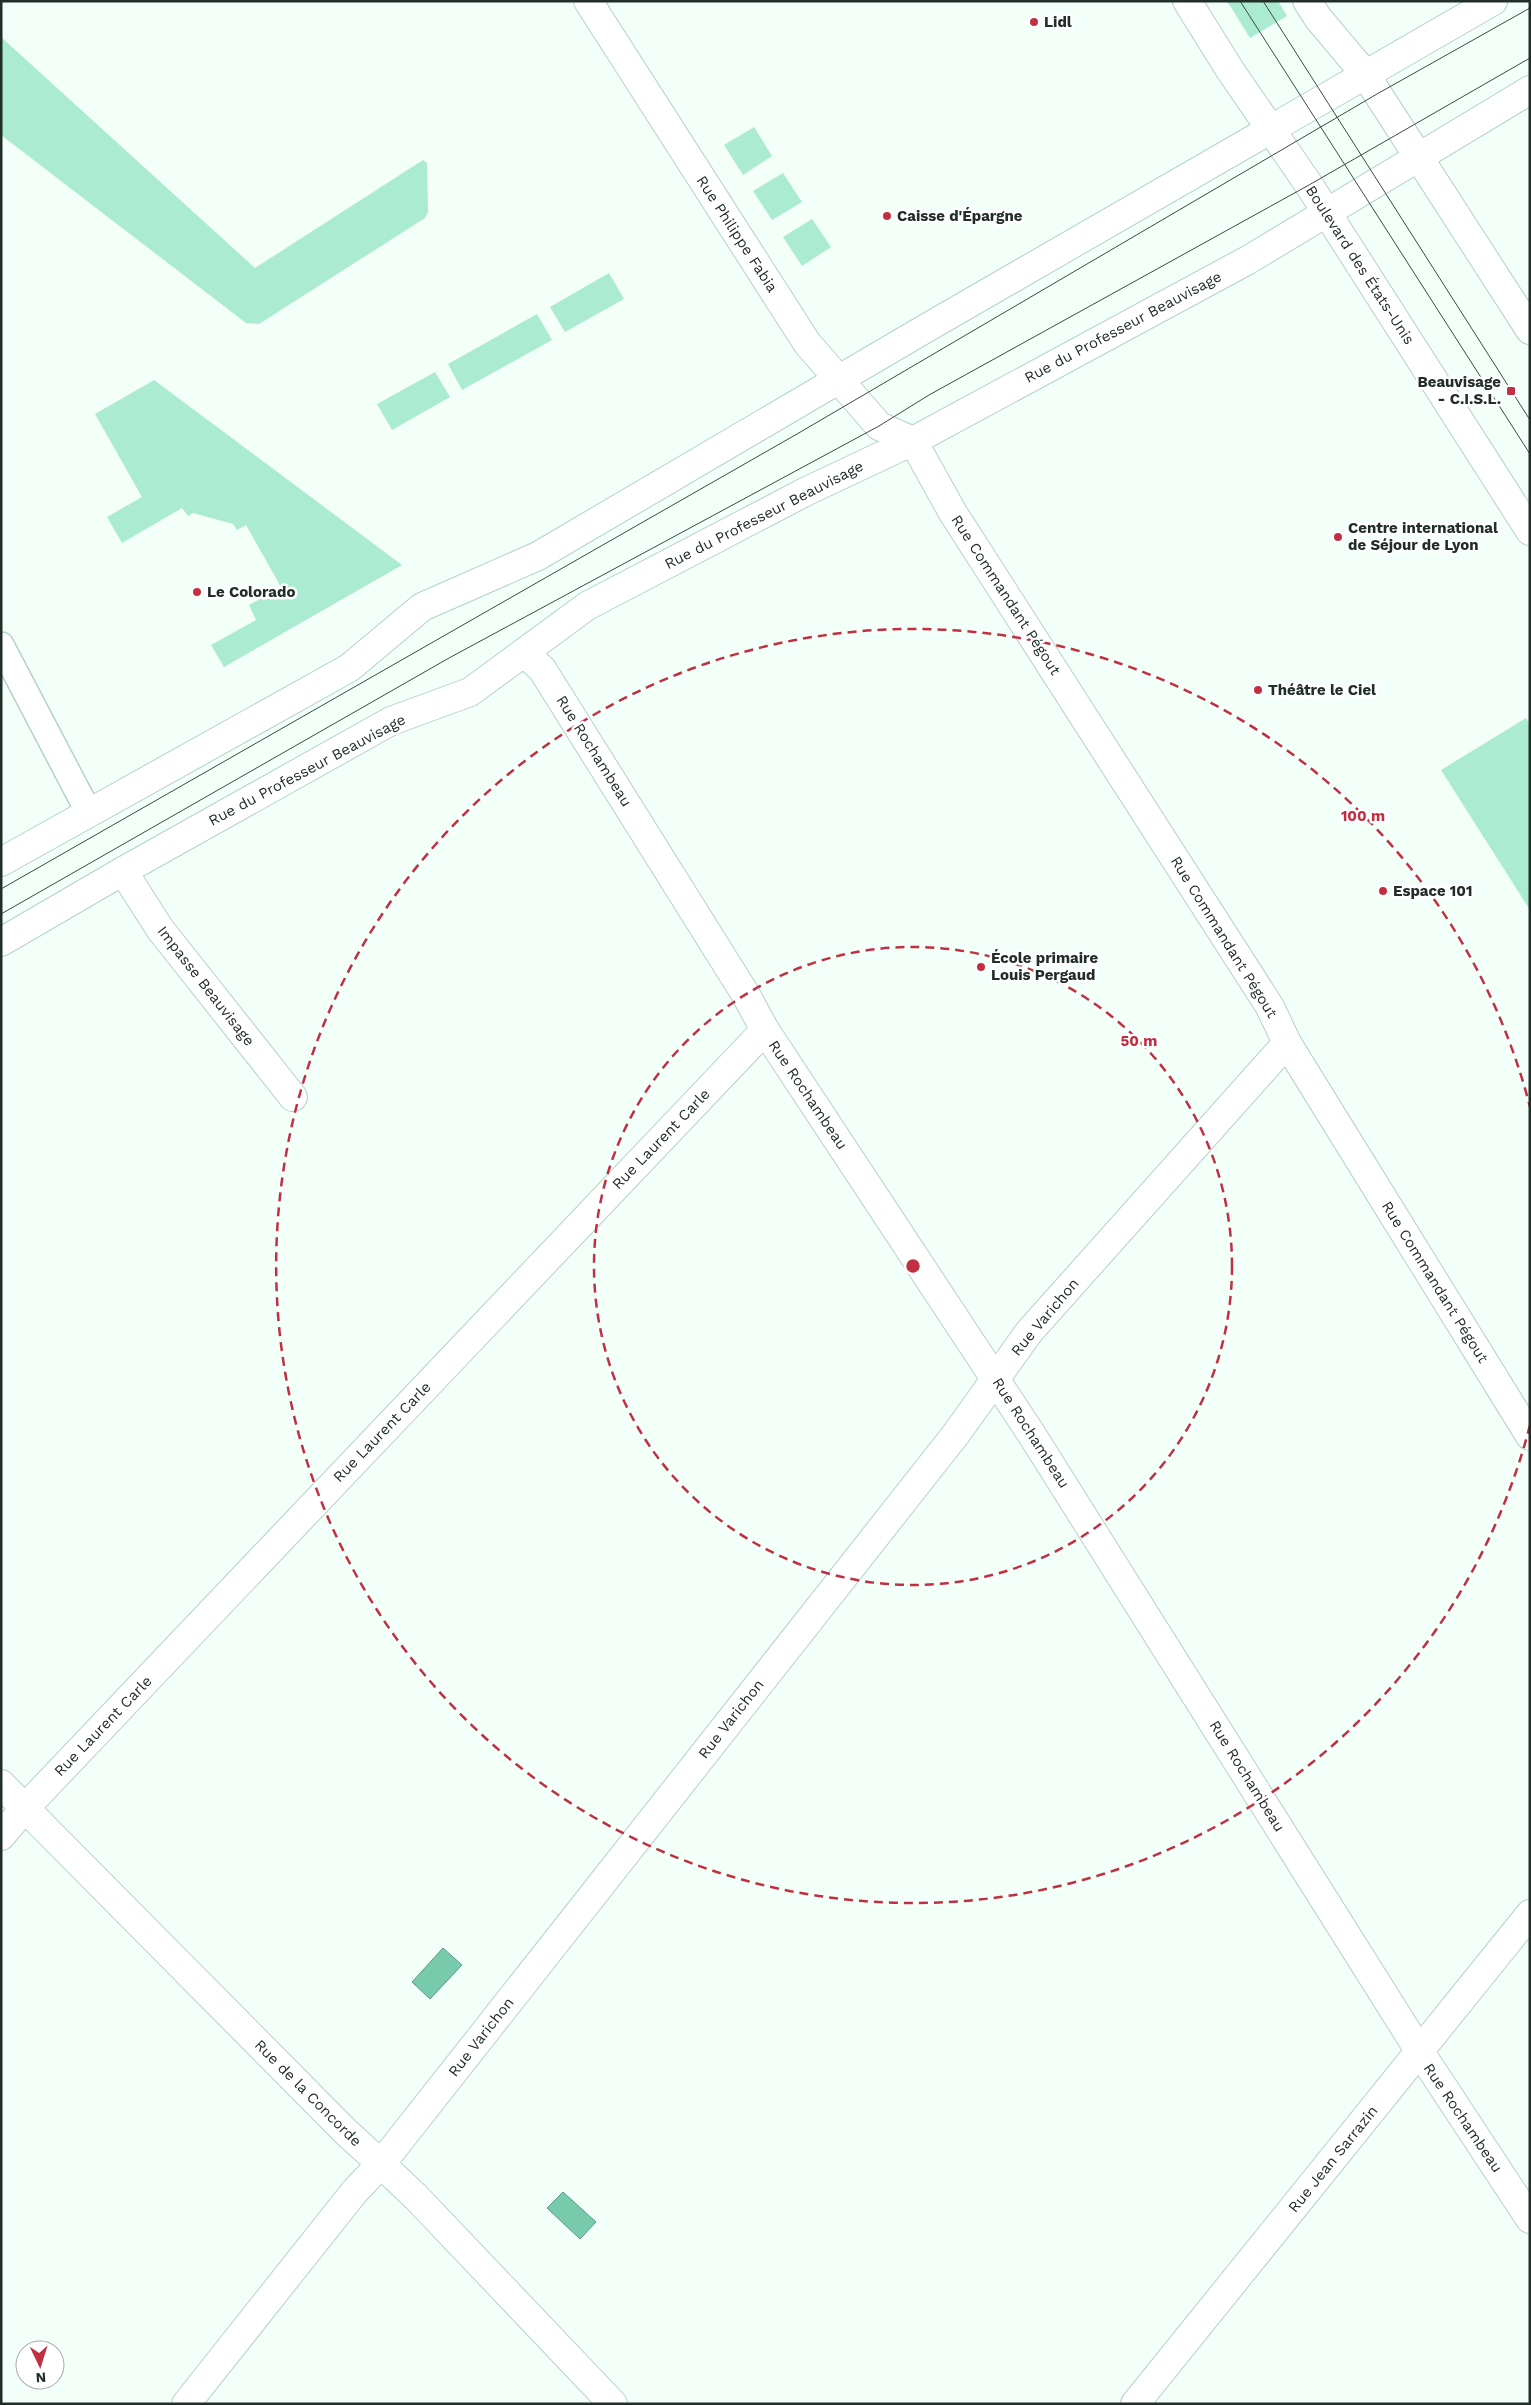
<svg xmlns="http://www.w3.org/2000/svg" width="1531" height="2405" font-family="'Work Sans',sans-serif">
<style>
.green{fill:#abebd2}
.water{fill:#78caac;stroke:#5e9b85}
.lines{fill:none;stroke-linecap:round;stroke-linejoin:round}
.service-casing{stroke:#b5d2c6;stroke-width:28}
.pedestrian-casing{stroke:#b5d2c6;stroke-width:30}
.minor-casing{stroke:#b5d2c6;stroke-width:30}
.tertiary-casing{stroke:#b5d2c6;stroke-width:30}
.secondary-casing{stroke:#b5d2c6;stroke-width:30}
.service{stroke:#fff;stroke-width:25}
.pedestrian{stroke:#fff;stroke-width:28}
.minor{stroke:#fff;stroke-width:28}
.tertiary{stroke:#fff;stroke-width:28}
.secondary{stroke:#fff;stroke-width:28}
.tram{stroke:#3d4943;stroke-width:1}
.ring{fill:none;stroke:#c13042;stroke-width:2.5;stroke-dasharray:9 6}
.poi-dot{fill:#c13042;stroke:#fff;stroke-width:2}
.labels{text-anchor:middle;stroke-width:5;stroke-linejoin:round;paint-order:stroke}
.poi-label{font-size:15px;font-weight:bold;fill:#222e29;stroke:#fff;text-anchor:start}
.street-label{font-size:15px;fill:#222e29;stroke:#fff}
.centre{fill:#c13042;stroke:#fff;stroke-width:2.5}
.ring-label{font-size:15px;text-anchor:middle;font-weight:bold;fill:#c13042;stroke:#fff;stroke-width:5;stroke-linejoin:round;paint-order:stroke}
</style>
<rect width="100%" height="100%" fill="#f3fff9"/>
<g class="green">
<path d="M1227,1H1278L1287,16L1250,38Z"/>
<path d="M1,37L255,268L423,160L427,163L428,212L425,218L259,324L246,323L1,135Z"/>
<path d="M754,127L772,156L743,175L724,145Z"/>
<path d="M783,173L802,202L772,220L753,191Z"/>
<path d="M812,219L831,247L802,266L783,237Z"/>
<path d="M609,273L624,299L565,332L550,307Z"/>
<path d="M537,314L552,340L462,390L448,364Z"/>
<path d="M435,372L450,397L392,430L377,404Z"/>
<path d="M154,380L402,565L224,667L211,645L256,620L249,605L281,587L246,525L237,530L233,524L193,513L188,516L182,508L122,543L107,517L142,497L95,414Z"/>
<path d="M1526,718L1530,724V910L1441,770Z"/>
</g>
<g class="water">
<path d="M443,1948L462,1965L430,1999L412,1982Z"/>
<path d="M563,2192L596,2222L580,2239L547,2208Z"/>
</g>
<g class="lines">
<g class="service-casing">
<path id="service" d="M1,645L89,813"/>
</g>
<g class="pedestrian-casing">
<path id="pedestrian" d="M381,2164L416,2197L613,2404"/>
</g>
<g class="minor-casing">
<g id="minor">
<path d="M588,1L807,343L879,426L913,441L953,513L1270,1007L1287,1043L1530,1436"/>
<path d="M524,653L542,669L746,995L765,1030L1032,1435L1420,2052L1530,2219"/>
<path d="M123,871L160,929L293,1097"/>
<path d="M1,1784L346,2132L381,2164"/>
<path d="M1,1836L24,1809L765,1030"/>
<path d="M186,2404L355,2191L381,2164L956,1434L1029,1332L1287,1043"/>
<path d="M1135,2404L1530,1914"/>
</g>
</g>
<g class="tertiary-casing">
<g id="tertiary">
<path d="M1,862L349,668L422,607L538,556L923,330L1493,1"/>
<path d="M1,942L123,871L391,721L470,692L587,606L805,492L913,441L1248,260L1530,90"/>
</g>
</g>
<g class="secondary-casing">
<g id="secondary">
<path d="M1187,1L1230,70L1309,185L1530,531"/>
<path d="M1307,1L1318,18L1365,74L1530,330"/>
</g>
</g>
<use href="#service" class="service"/>
<use href="#pedestrian" class="pedestrian"/>
<use href="#minor" class="minor"/>
<use href="#tertiary" class="tertiary"/>
<use href="#secondary" class="secondary"/>
<g class="tram">
<path d="M1240,1L1530,454"/>
<path d="M1263,1L1530,420"/>
<path d="M1,889L797,434L1377,94L1530,8"/>
<path d="M1,914L449,658L879,426L929,395L1309,185L1530,58"/>
</g>
</g>
<g class="ring">
<circle cx="913" cy="1266" r="319"/>
<path d="M1530 1425A637 637 0 1 1 1530 1107"/>
</g>
<g class="poi-dot">
<circle cx="1034" cy="22" r="5"/>
<circle cx="887" cy="216" r="5"/>
<rect x="1506" y="386" width="10" height="10" rx="2.5"/>
<circle cx="1338" cy="537" r="5"/>
<circle cx="197" cy="592" r="5"/>
<circle cx="1258" cy="690" r="5"/>
<circle cx="1383" cy="891" r="5"/>
<circle cx="981" cy="967" r="5"/>
</g>
<g class="labels">
<g class="poi-label">
<text x="1044" y="27">Lidl</text>
<text x="897" y="221">Caisse d'Épargne</text>
<text x="1501" y="387" text-anchor="end">Beauvisage<tspan x="1501" dy="17">- C.I.S.L.</tspan></text>
<text x="1348" y="533">Centre international<tspan x="1348" dy="17">de Séjour de Lyon</tspan></text>
<text x="207" y="597">Le Colorado</text>
<text x="1268" y="695">Théâtre le Ciel</text>
<text x="1393" y="896">Espace 101</text>
<text x="991" y="963">École primaire<tspan x="991" dy="17">Louis Pergaud</tspan></text>
</g>
<g class="street-label">
<text transform="translate(737 234) rotate(57)" y="5">Rue Philippe Fabia</text>
<text transform="translate(1360 265) rotate(57)" y="5">Boulevard des États-Unis</text>
<text transform="translate(1123 327) rotate(-28)" y="5">Rue du Professeur Beauvisage</text>
<text transform="translate(764 515) rotate(-27)" y="5">Rue du Professeur Beauvisage</text>
<text transform="translate(1006 595) rotate(57)" y="5">Rue Commandant Pégout</text>
<text transform="translate(594 751) rotate(58)" y="5">Rue Rochambeau</text>
<text transform="translate(307 770) rotate(-28)" y="5">Rue du Professeur Beauvisage</text>
<text transform="translate(1224 937) rotate(58)" y="5">Rue Commandant Pégout</text>
<text transform="translate(206 986) rotate(52)" y="5">Impasse Beauvisage</text>
<text transform="translate(808 1095) rotate(56)" y="5">Rue Rochambeau</text>
<text transform="translate(661 1139) rotate(-46)" y="5">Rue Laurent Carle</text>
<text transform="translate(1435 1282) rotate(58)" y="5">Rue Commandant Pégout</text>
<text transform="translate(1045 1317) rotate(-50)" y="5">Rue Varichon</text>
<text transform="translate(382 1432) rotate(-46)" y="5">Rue Laurent Carle</text>
<text transform="translate(1031 1433) rotate(57)" y="5">Rue Rochambeau</text>
<text transform="translate(731 1719) rotate(-52)" y="5">Rue Varichon</text>
<text transform="translate(103 1726) rotate(-46)" y="5">Rue Laurent Carle</text>
<text transform="translate(1247 1776) rotate(58)" y="5">Rue Rochambeau</text>
<text transform="translate(481 2037) rotate(-52)" y="5">Rue Varichon</text>
<text transform="translate(308 2093) rotate(45)" y="5">Rue de la Concorde</text>
<text transform="translate(1463 2118) rotate(56)" y="5">Rue Rochambeau</text>
<text transform="translate(1333 2159) rotate(-51)" y="5">Rue Jean Sarrazin</text>
</g>
</g>
<circle cx="913" cy="1266" r="8" class="centre"/>
<g class="ring-label">
<text x="1363" y="821">100 m</text>
<text x="1139" y="1046">50 m</text>
</g>
<rect width="1531" height="2405" fill="none" stroke="#222e29" stroke-width="5"/>
<g transform="translate(40 2365) rotate(176)"><circle r="24" fill="#ffffff" stroke="#a7aba9"/>
<path d="M0-4L9 19L0 12L-9 19Z" fill="#c13042"/>
<text y="-8" font-size="14" font-weight="bold" text-anchor="middle" fill="#222e29">N</text>
</g>
</svg>
